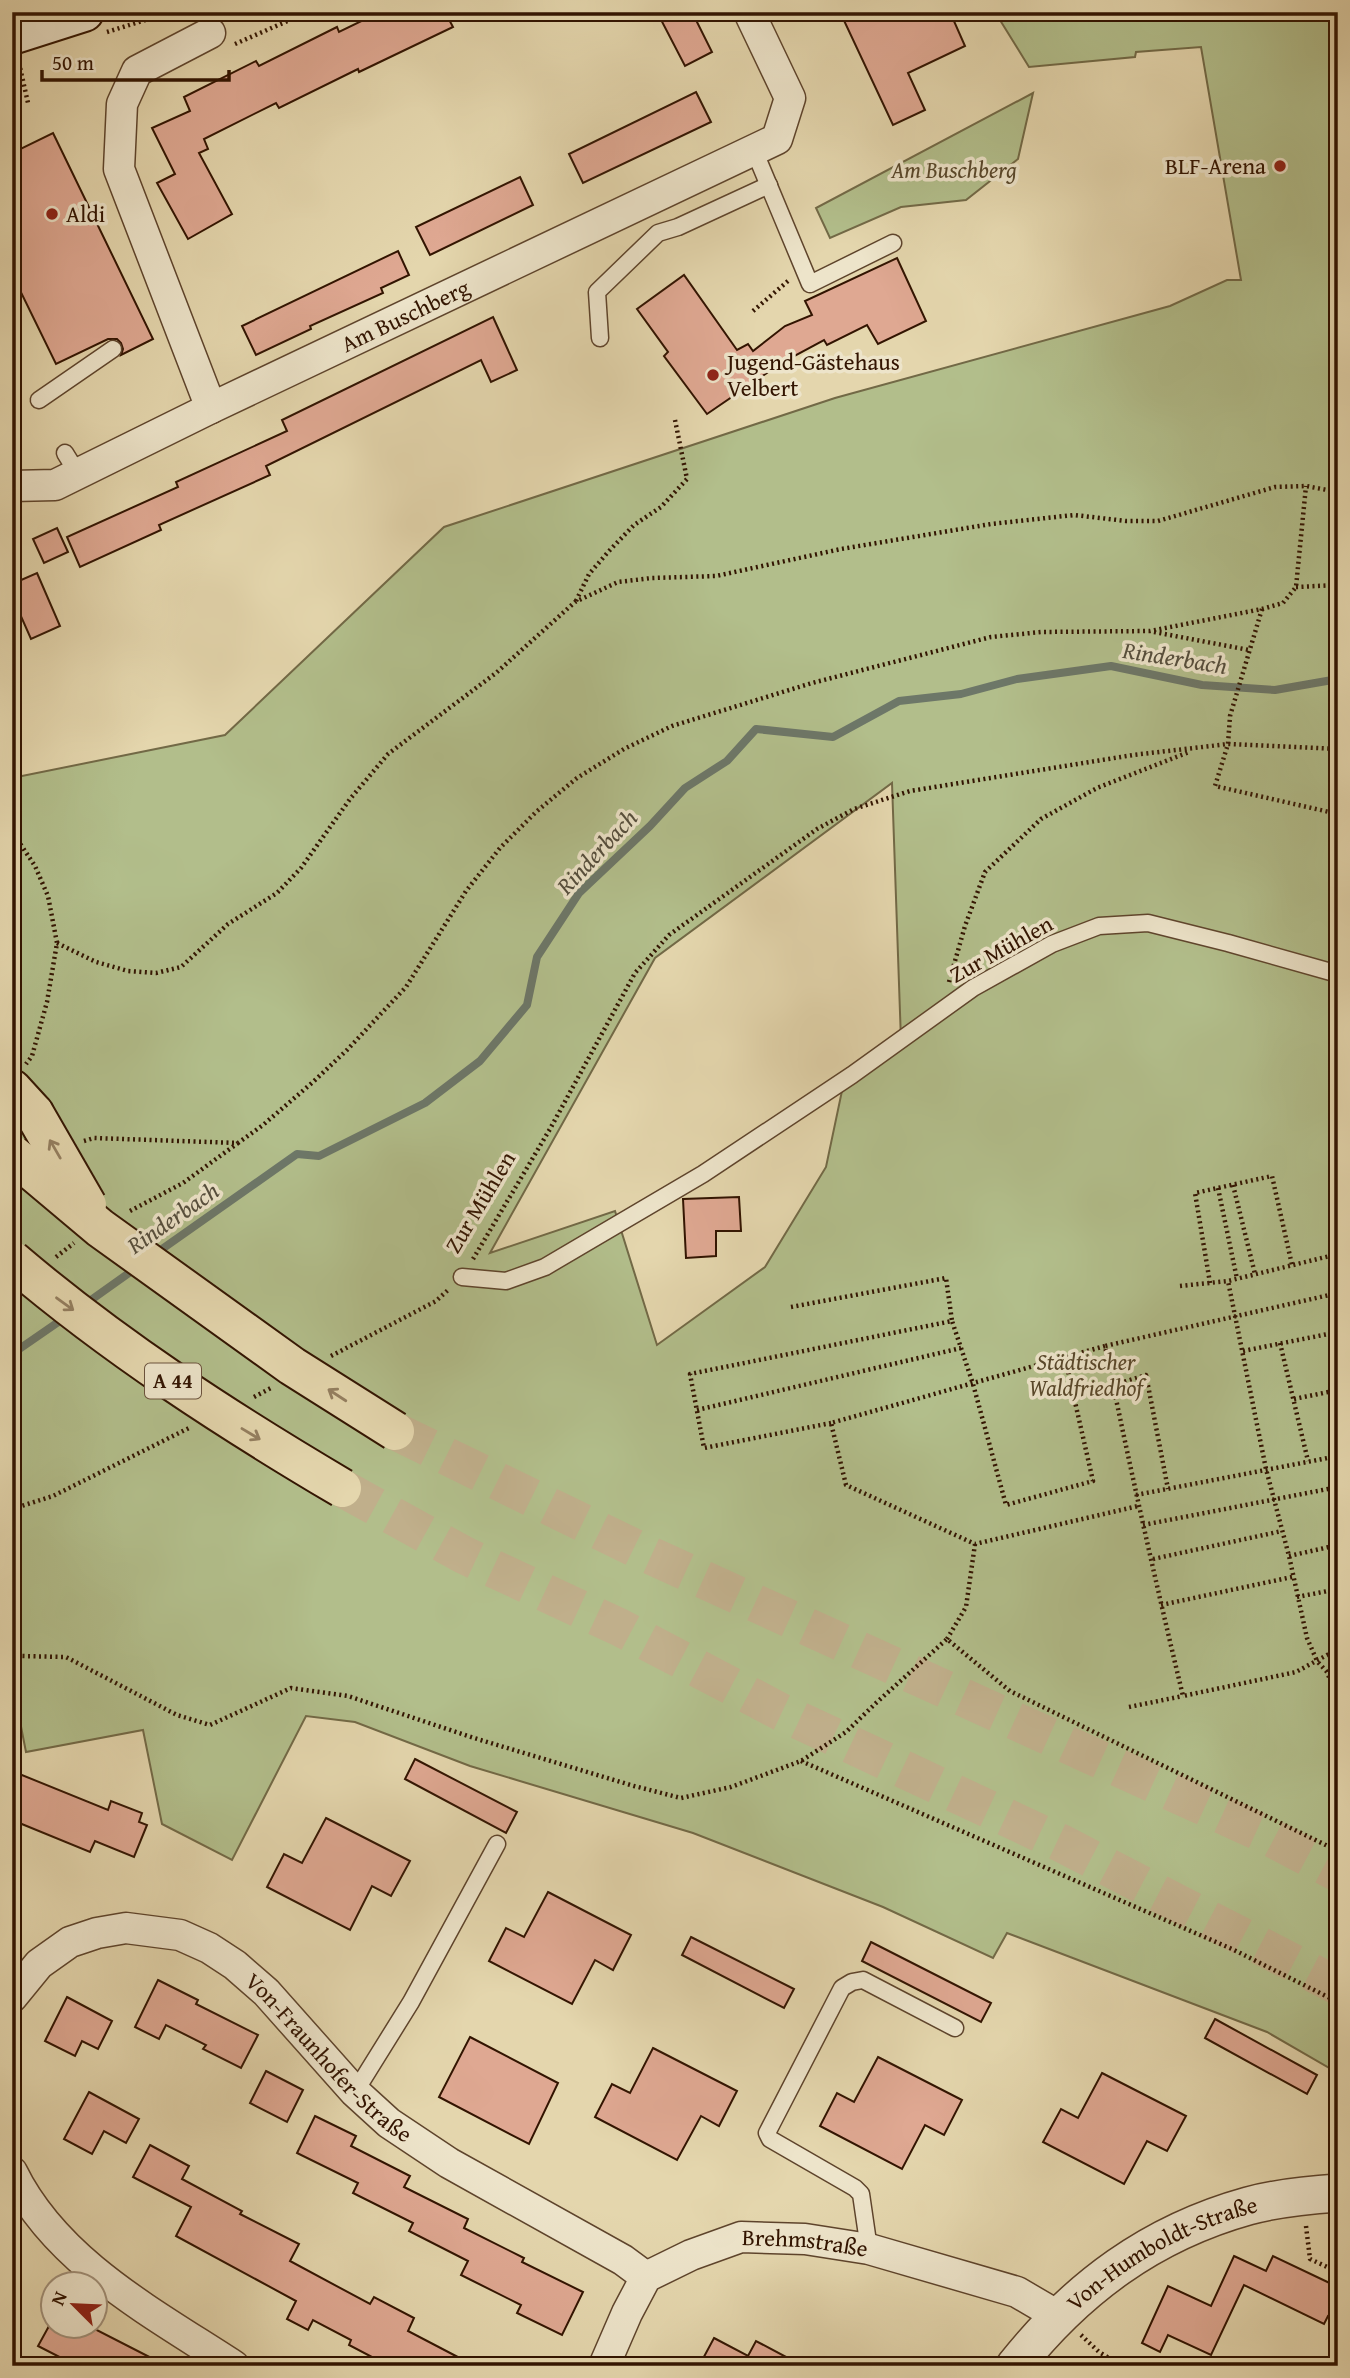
<svg xmlns="http://www.w3.org/2000/svg" width="1350" height="2378" font-family="'Gentium Book Plus',serif">
<style>
.green{fill:#b2be8b;stroke:#726946;stroke-width:2;fill-rule:evenodd}
.lines{fill:none;stroke-linecap:round;stroke-linejoin:round}
.stream{stroke:#6d7768;stroke-width:8}
.building{fill:#dfa892;stroke:#321401;stroke-width:2}
.motorway-tunnel{stroke:#c0af8b;stroke-width:38;stroke-dasharray:38 19;stroke-linecap:butt}
.service-casing{stroke:#5e442c;stroke-width:19}
.minor-casing{stroke:#5e442c;stroke-width:33}
.tertiary-casing{stroke:#5e442c;stroke-width:40}
.secondary-casing{stroke:#321401;stroke-width:42}
.motorway-casing{stroke:#321401;stroke-width:42}
.path{stroke:#321401;stroke-width:4.5;stroke-dasharray:2 3.5;stroke-linecap:butt}
.service{stroke:#ede4ca;stroke-width:16}
.minor{stroke:#ede4ca;stroke-width:30}
.tertiary{stroke:#ede4ca;stroke-width:37}
.secondary{stroke:#ede4ca;stroke-width:38}
.motorway{stroke:#e4d6ad;stroke-width:38}
.motorway-bridge-casing{stroke:#321401;stroke-width:42;stroke-linecap:butt}
.motorway-bridge{stroke:#e4d6ad;stroke-width:38}
.oneway{stroke:#947f60}
.poi-dot{fill:#8f2418;stroke:#ede4ca;stroke-width:2.5}
.labels{text-anchor:middle;stroke-width:7;stroke-linejoin:round;paint-order:stroke}
.shield{fill:#ede4ca;stroke:#6a523d;stroke-width:2}
.shield-label{font-size:21px;font-weight:bold;fill:#321401}
.poi-label{font-size:23px;fill:#321401;stroke:#ede4ca;text-anchor:start}
.park-label{font-size:23px;font-style:italic;fill:#58472a;stroke:#ede4ca}
.street-label{font-size:23px;fill:#321401;stroke:#ede4ca}
.water-label{font-size:24px;font-style:italic;fill:#554e3d;stroke:#ede4ca}
</style>
<rect width="100%" height="100%" fill="#e4d6ad"/>
<filter id="stains"><feTurbulence type="fractalNoise" baseFrequency=".00286" numOctaves="4"/><feColorMatrix values="0 0 0 0 .2 0 0 0 0 .09 0 0 0 0 .02 0 0 0 .5 -.17"/></filter>
<radialGradient id="worn" r=".72"><stop offset=".6" stop-color="#630" stop-opacity="0"/><stop offset="1" stop-color="#630" stop-opacity=".3"/></radialGradient>
<g class="green">
<path d="M995,12H1338V2073L1267,2032L1007,1933L993,1958L883,1907L693,1833L470,1766L355,1722L306,1716L232,1860L162,1824L143,1730L26,1752L12,1681V774L22,776L225,735L444,527L835,398L1170,306L1227,280H1241L1201,47L1136,52L1135,57L1029,67ZM892,783L901,1041L843,1086L826,1167L765,1267L657,1345L615,1211L490,1253L655,958Z"/>
<path d="M1033,93L1018,159L966,200L901,207L830,238L816,208Z"/>
</g>
<g class="lines">
<g class="stream">
<path d="M155,1254L297,1154L319,1156L425,1103L480,1061L527,1005L537,957L579,893L650,826L685,788L727,761L756,729L833,737L899,701L961,694L1017,679L1111,666L1202,685L1275,690L1338,679"/>
<path d="M84,1305L136,1268"/>
<path d="M12,1354L67,1316"/>
</g>
</g>
<g class="building">
<path d="M380,12H445L453,27L359,72L358,69L279,108L276,103L204,139L208,149L199,153L232,214L188,239L157,183L175,174L152,128L190,111L184,97L256,61L259,66L337,27L339,32Z"/>
<path d="M657,12H692L712,52L685,66Z"/>
<path d="M840,12H950L965,46L908,73L925,110L893,125Z"/>
<path d="M696,92L711,122L583,183L569,154Z"/>
<path d="M53,133L153,339L121,355L123,349L121,343L117,339H108L56,364L12,274V153Z"/>
<path d="M520,177L533,205L430,255L416,227Z"/>
<path d="M398,251L409,275L381,288L383,293L310,326L311,329L256,355L242,326Z"/>
<path d="M897,258L926,321L878,344L867,325L827,345L824,340L783,362L707,414L664,356L668,352L637,309L684,275L737,350L748,344L753,351L785,326L812,315L805,301Z"/>
<path d="M493,317L517,370L491,382L481,360L266,466L270,475L159,525L161,530L80,567L67,537L178,487L176,482L287,431L282,420Z"/>
<path d="M57,528L68,552L44,563L33,539Z"/>
<path d="M37,573L60,626L31,639L12,596V584Z"/>
<path d="M739,1197L741,1231H716V1256L686,1258L683,1199Z"/>
<path d="M415,1759L517,1812L506,1833L405,1779Z"/>
<path d="M12,1771L108,1810L111,1801L142,1813L139,1822L147,1825L134,1857L95,1841L90,1852L12,1820Z"/>
<path d="M326,1818L410,1861L391,1896L372,1886L350,1930L267,1887L284,1854L302,1863Z"/>
<path d="M548,1892L631,1935L613,1970L595,1960L572,2004L489,1961L506,1928L524,1937Z"/>
<path d="M691,1937L794,1989L784,2008L682,1955Z"/>
<path d="M871,1942L991,2003L981,2022L862,1961Z"/>
<path d="M158,1980L198,2000L196,2004L258,2035L241,2068L203,2049L206,2045L166,2025L159,2039L135,2027Z"/>
<path d="M67,1997L112,2021L98,2049L82,2041L75,2056L45,2041Z"/>
<path d="M1215,2019L1317,2075L1307,2094L1205,2038Z"/>
<path d="M470,2037L558,2083L529,2144L439,2097Z"/>
<path d="M653,2048L737,2091L719,2126L701,2116L677,2160L595,2117L612,2084L630,2093Z"/>
<path d="M878,2057L962,2100L944,2135L925,2125L902,2169L820,2126L837,2093L854,2102Z"/>
<path d="M266,2071L303,2090L287,2122L250,2103Z"/>
<path d="M1102,2073L1186,2116L1167,2151L1147,2141L1124,2184L1043,2142L1061,2109L1078,2118Z"/>
<path d="M89,2092L139,2119L126,2143L104,2131L92,2154L64,2139Z"/>
<path d="M315,2116L356,2136L351,2146L410,2176L404,2187L468,2219L464,2228L524,2258L522,2262L583,2292L562,2335L517,2313L521,2305L461,2275L468,2261L409,2231L413,2223L353,2193L358,2183L297,2153Z"/>
<path d="M150,2145L189,2166L182,2179L242,2211L240,2214L299,2244L290,2261L370,2304L374,2297L414,2318L408,2331L475,2366H389L349,2345L351,2340L313,2320L308,2330L287,2319L296,2301L176,2236L191,2207L133,2177Z"/>
<path d="M1234,2256L1266,2271L1273,2256L1338,2287V2320L1328,2316L1324,2324L1244,2285L1211,2355L1168,2335L1160,2352L1142,2343L1168,2286L1211,2306Z"/>
<path d="M49,2326H89L167,2366H77L38,2346Z"/>
<path d="M714,2338L748,2356L756,2341L803,2366H699Z"/>
</g>
<g class="lines">
<g class="motorway-tunnel">
<path d="M395,1431L645,1553L1262,1833L1338,1873"/>
<path d="M342,1488L464,1555L619,1627L781,1712L1061,1843L1338,1986"/>
</g>
<g class="service-casing">
<g id="service">
<path d="M754,150L810,284L893,243"/>
<path d="M600,338L597,292L658,233L678,227L769,185"/>
<path d="M39,400L113,349"/>
<path d="M65,453L78,474"/>
<path d="M462,1277L506,1281L545,1267L703,1174L852,1075L973,988L1052,944L1099,926L1148,923L1228,943L1338,974"/>
<path d="M355,2092L411,2002L497,1844"/>
<path d="M869,2249L861,2194L855,2188L770,2139L767,2133L842,1988L852,1982L863,1980L955,2028"/>
</g>
</g>
<g class="minor-casing">
<g id="minor">
<path d="M210,33L137,71L122,104L119,169L211,408"/>
<path id="s1" d="M12,486L55,485L211,408L777,139L790,98L749,12"/>
<path id="s2" d="M12,1997L39,1964L70,1942L97,1933L126,1928L180,1935L209,1948L235,1965L266,1992L355,2092L389,2123L449,2163L623,2260L646,2277"/>
<path d="M12,2172C56,2262 153,2313 234,2366"/>
<path id="s3" d="M604,2366L627,2313L646,2277L691,2255L741,2237L805,2239L869,2249L1017,2292L1058,2316"/>
</g>
</g>
<g class="tertiary-casing">
<g id="tertiary">
<path id="s4" d="M1015,2366C1077,2288 1151,2233 1248,2206C1277,2198 1308,2195 1338,2193"/>
</g>
</g>
<g class="secondary-casing">
<path id="secondary" d="M12,35L84,12"/>
</g>
<g class="motorway-casing">
<path id="motorway" d="M12,1089L34,1113"/>
</g>
<g class="path">
<path d="M107,32L171,12"/>
<path d="M235,44L308,12"/>
<path d="M19,63L28,103"/>
<path d="M753,311L788,281"/>
<path d="M1296,587L1338,585"/>
<path d="M576,601L589,574L609,551L634,525L661,507L687,479L675,420"/>
<path d="M1262,609L1230,716L1228,744L1215,786L1338,814"/>
<path d="M1154,632L1249,650"/>
<path d="M12,837L21,845L35,866L48,896L57,943L47,1002L32,1056L26,1064"/>
<path d="M57,943L96,962L128,971L156,973L181,967L228,924L277,893L301,868L350,799L388,754L496,673L575,602L618,582L652,578L716,576L841,549L991,524L1074,515L1126,521H1158L1275,487L1306,486L1338,492"/>
<path d="M949,982L965,926L985,872L1041,819L1097,788L1189,752"/>
<path d="M84,1141L94,1138L238,1143L263,1125L313,1082L347,1050L406,987L466,891L500,848L536,812L577,778L624,749L672,726L812,683L991,637L1041,632L1150,631L1262,609L1283,603L1296,587L1306,486"/>
<path d="M1233,1185L1255,1274"/>
<path d="M1218,1188L1237,1279"/>
<path d="M130,1211L183,1183L238,1143"/>
<path d="M1338,1254L1228,1281L1266,1469L1289,1556L1307,1638L1317,1661L1327,1672L1333,1687L1338,1710"/>
<path d="M56,1257L74,1243"/>
<path d="M473,1259L550,1129L635,973L669,935L817,829L854,809L910,791L1133,755L1228,744L1338,749"/>
<path d="M1210,1283L1195,1193L1272,1176L1292,1265"/>
<path d="M1180,1286L1228,1281"/>
<path d="M1338,1293L1105,1346C1129,1463 1155,1580 1183,1696L1296,1672L1327,1655L1338,1653"/>
<path d="M791,1307L946,1278L952,1321"/>
<path d="M1280,1343L1308,1461"/>
<path d="M1105,1346L831,1423L846,1485L975,1544L1138,1506"/>
<path d="M1243,1351L1338,1332"/>
<path d="M331,1356L436,1301L448,1290"/>
<path d="M1114,1385L1146,1375L1168,1489"/>
<path d="M254,1397L271,1388"/>
<path d="M1294,1399L1338,1390"/>
<path d="M697,1410L961,1348"/>
<path d="M831,1423L704,1448L690,1374L952,1321L973,1384L1006,1505L1093,1481L1065,1358"/>
<path d="M1136,1495L1338,1456"/>
<path d="M12,1509L53,1496L189,1428"/>
<path d="M1143,1525L1338,1487"/>
<path d="M1289,1556L1338,1545"/>
<path d="M1153,1559L1282,1531"/>
<path d="M1297,1597L1338,1589"/>
<path d="M1161,1605L1292,1577"/>
<path d="M947,1639L966,1607L975,1544"/>
<path d="M12,1653L21,1656L66,1657L177,1715L210,1725L291,1688L348,1696L474,1738L634,1786L681,1798L731,1787L801,1761L846,1732L876,1703L947,1639L1010,1691L1338,1851"/>
<path d="M1129,1707L1183,1696"/>
<path d="M801,1761L1232,1949L1338,2002"/>
<path d="M1306,2226L1310,2259L1338,2272"/>
<path d="M1081,2335L1099,2352L1122,2366"/>
</g>
<use href="#service" class="service"/>
<use href="#minor" class="minor"/>
<use href="#tertiary" class="tertiary"/>
<use href="#secondary" class="secondary"/>
<use href="#motorway" class="motorway"/>
<g class="motorway-bridge-casing">
<g id="motorway-bridge">
<path d="M34,1113L87,1205"/>
<path d="M12,1154L100,1228L292,1366L395,1431"/>
<path d="M12,1260C114,1347 227,1420 342,1488"/>
</g>
</g>
<use href="#motorway-bridge" class="motorway-bridge"/>
</g>
<defs><path id="oneway-shaft" d="M-6 0H5M1.5-3L5.5 0L1.5 3" fill="none" stroke-width="1.6" stroke-linecap="round" stroke-linejoin="round" transform="scale(1.75)"/></defs>
<g class="oneway">
<use href="#oneway-shaft" transform="translate(55 1149) rotate(-120)"/>
<use href="#oneway-shaft" transform="translate(65 1304) rotate(36)"/>
<use href="#oneway-shaft" transform="translate(337 1395) rotate(-147)"/>
<use href="#oneway-shaft" transform="translate(251 1434) rotate(31)"/>
</g>
<g class="poi-dot">
<circle cx="1280" cy="166" r="7"/>
<circle cx="52" cy="214" r="7"/>
<circle cx="713" cy="375" r="7"/>
</g>
<g class="labels">
<rect class="shield" x="145" y="1363.5" width="56" height="35" rx="5"/>
<g class="shield-label">
<text x="173" y="1388">A 44</text>
</g>
<g class="poi-label">
<text x="1266" y="174" text-anchor="end">BLF-Arena</text>
<text x="66" y="222">Aldi</text>
<text x="727" y="370">Jugend-Gästehaus<tspan x="727" dy="26">Velbert</tspan></text>
</g>
<g class="park-label">
<text x="954" y="178">Am Buschberg</text>
<text x="1086" y="1370">Städtischer<tspan x="1086" dy="26">Waldfriedhof</tspan></text>
</g>
<g class="street-label">
<text dy="8" stroke="none"><textPath href="#s1" startOffset="432">Am Buschberg</textPath></text>
<text transform="translate(1001 949) rotate(-29)" y="8">Zur Mühlen</text>
<text transform="translate(480 1202) rotate(-59)" y="8">Zur Mühlen</text>
<text dy="8" stroke="none"><textPath href="#s2" startOffset="388">Von-Fraunhofer-Straße</textPath></text>
<text dy="8" stroke="none"><textPath href="#s3" startOffset="266">Brehmstraße</textPath></text>
<text dy="8" stroke="none"><textPath href="#s4" startOffset="189">Von-Humboldt-Straße</textPath></text>
</g>
<g class="water-label">
<text transform="translate(1175 658) rotate(9)" y="8">Rinderbach</text>
<text transform="translate(597 852) rotate(-47)" y="8">Rinderbach</text>
<text transform="translate(173 1218) rotate(-35)" y="8">Rinderbach</text>
</g>
</g>
<rect width="1350" height="2378" fill="none" stroke="#e4d6ad" stroke-width="42"/>
<rect x="14" y="14" width="1322" height="2350" fill="none" stroke="#321401" stroke-width="3.5"/>
<rect x="21" y="21" width="1308" height="2336" fill="none" stroke="#321401" stroke-width="2"/>
<g transform="translate(74 2305) rotate(294)"><circle r="33" fill="#ede4ca" stroke="#a2917a" stroke-width="2"/>
<path d="M0-5L12 26L0 18L-12 26Z" fill="#8f2418"/>
<text y="-10" font-size="19" font-weight="bold" text-anchor="middle" fill="#321401">N</text>
</g>
<path d="M42 70v10h187v-10" fill="none" stroke="#321401" stroke-width="3.5"/>
<text x="52" y="70" font-size="21" fill="#321401" stroke="#ede4ca" stroke-width="5" paint-order="stroke">50 m</text>
<rect width="100%" height="100%" filter="url(#stains)"/>
<rect width="100%" height="100%" fill="url(#worn)"/>
</svg>
